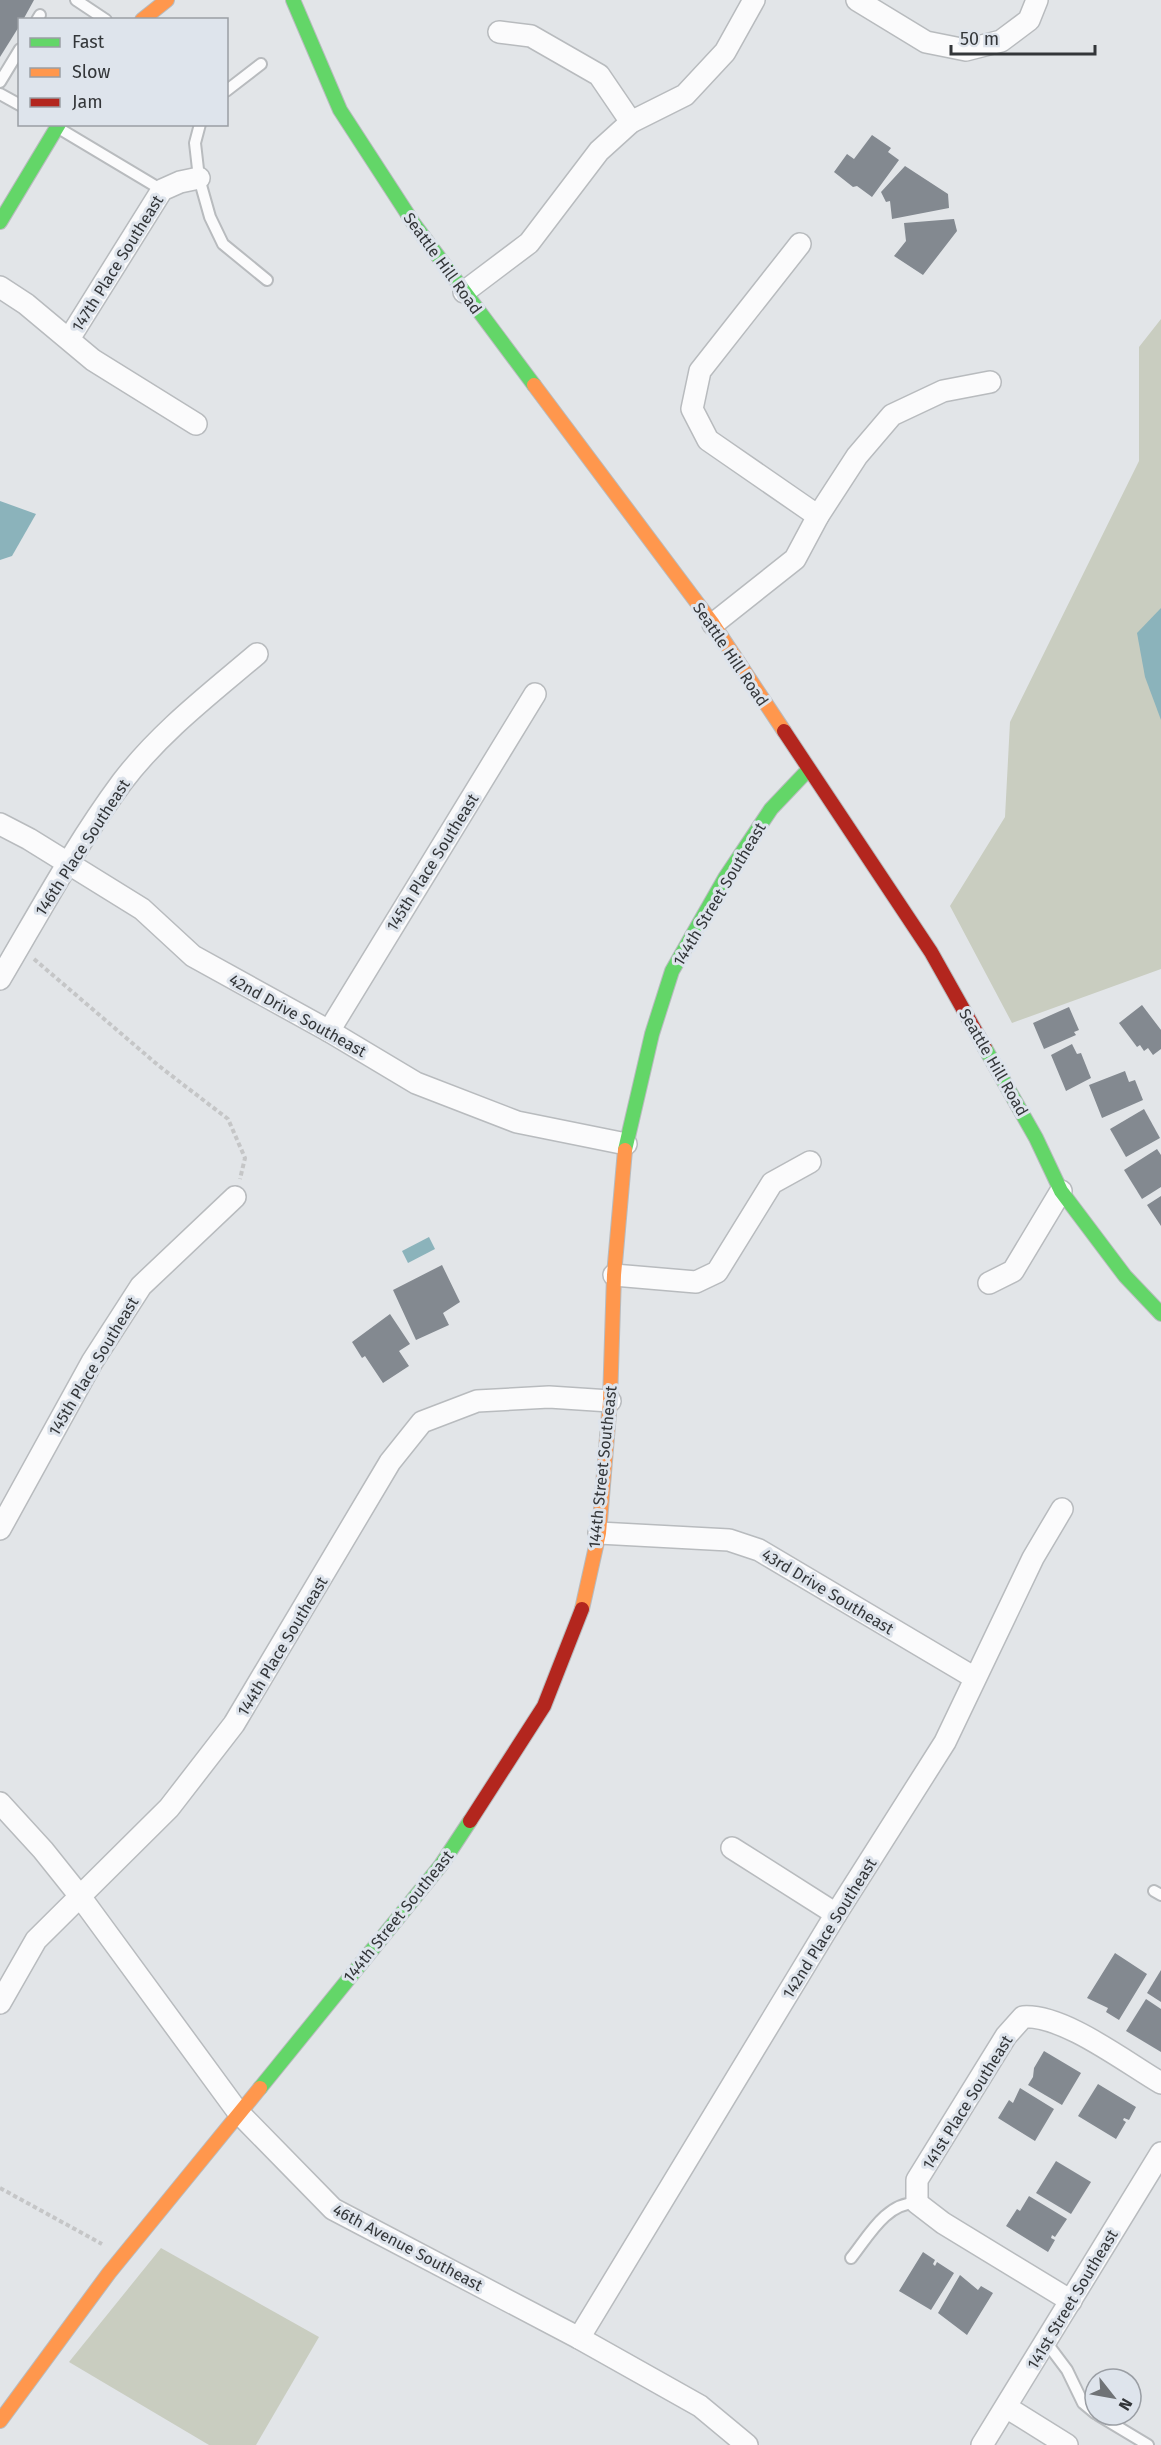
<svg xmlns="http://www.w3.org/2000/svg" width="1161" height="2445" font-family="'Fira Sans',sans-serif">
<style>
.green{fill:#c9cdc0}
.water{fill:#8bb3bb}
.building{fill:#838990}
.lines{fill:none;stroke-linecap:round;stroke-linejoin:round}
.lane-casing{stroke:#b8bbbe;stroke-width:14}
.street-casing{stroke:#b8bbbe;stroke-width:24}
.fast-casing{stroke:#b8bbbe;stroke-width:16}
.slow-casing{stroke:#b8bbbe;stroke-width:16}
.jam-casing{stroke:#b8bbbe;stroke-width:16}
.path{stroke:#c5c6c7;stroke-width:4;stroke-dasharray:4.5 3;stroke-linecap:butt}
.lane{stroke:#fbfbfc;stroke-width:10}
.street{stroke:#fbfbfc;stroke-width:21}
.fast{stroke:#63d668;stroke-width:14}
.slow{stroke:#ff974d;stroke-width:14}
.jam{stroke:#b3261e;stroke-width:14}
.labels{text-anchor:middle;stroke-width:6;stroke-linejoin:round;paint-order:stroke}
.street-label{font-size:16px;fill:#333639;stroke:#dee4ec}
</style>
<rect width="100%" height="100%" fill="#e2e5e8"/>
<g class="green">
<path d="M1161,319V969L1012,1023L950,906L1005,817L1010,722L1139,461V347Z"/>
<path d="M161,2248L319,2337L256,2445H209L69,2362Z"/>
</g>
<g class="water">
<path d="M0,501L36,514L12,556L0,560Z"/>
<path d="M1161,608V720L1145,677L1137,633Z"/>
<path d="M429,1237L435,1249L408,1263L402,1251Z"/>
</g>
<g class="building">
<path d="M0,0H34L23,20H20V25L0,57Z"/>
<path d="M872,135L891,148L888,152L899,160L872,197L857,186L853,187L834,172L847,154L854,159Z"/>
<path d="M905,166L948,194L949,208L892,219L890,201L886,202L881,192Z"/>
<path d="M954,219L957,231L923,275L894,256L906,241L904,223Z"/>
<path d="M1142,1005L1161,1030V1049L1153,1055L1148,1048L1144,1051L1140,1045L1137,1047L1119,1023Z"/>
<path d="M1069,1007L1079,1030L1074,1032L1076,1035L1044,1049L1033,1023Z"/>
<path d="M1072,1044L1077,1054L1081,1053L1091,1078L1066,1091L1051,1055Z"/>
<path d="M1125,1071L1129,1082L1135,1080L1143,1100L1102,1118L1089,1085Z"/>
<path d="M1144,1109L1160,1138L1126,1157L1110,1129Z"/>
<path d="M1157,1149L1161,1155V1187L1142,1199L1124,1170Z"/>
<path d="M1161,1196V1226L1147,1205Z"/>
<path d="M442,1265L460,1302L443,1313L449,1325L416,1340L393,1290Z"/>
<path d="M390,1314L410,1344L399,1351L409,1366L383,1383L365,1356L362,1358L352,1342Z"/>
<path d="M1115,1953L1147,1974L1119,2020L1106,2012L1108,2008L1087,1998Z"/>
<path d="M1161,1970V2002L1147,1993Z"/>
<path d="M1146,1999L1161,2009V2052L1126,2031Z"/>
<path d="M1044,2051L1081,2073L1062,2105L1028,2085L1033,2077L1034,2068Z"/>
<path d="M1098,2084L1136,2107L1129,2120L1124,2118L1123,2120L1126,2122L1116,2139L1078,2116Z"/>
<path d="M1020,2088L1054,2109L1035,2141L998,2118L1009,2100L1013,2103Z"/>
<path d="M1056,2161L1091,2182L1071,2214L1036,2193Z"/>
<path d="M1029,2196L1067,2219L1055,2237L1052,2235L1051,2238L1055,2240L1048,2252L1006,2226L1017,2209L1020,2211Z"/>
<path d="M923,2252L935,2260L933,2264L935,2266L937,2262L954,2273L931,2310L899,2291Z"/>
<path d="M960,2275L978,2290L981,2286L993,2293L967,2335L938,2313Z"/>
</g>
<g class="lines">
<g class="lane-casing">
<g id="lane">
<path d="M76,0L106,20"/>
<path d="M37,20L40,15"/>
<path d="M0,82L20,49"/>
<path d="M226,91L261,64"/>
<path d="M0,94L20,105"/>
<path d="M200,124L195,143L199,178L210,217L223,244L267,280"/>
<path d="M60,129L162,190"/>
<path d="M1154,1891L1161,1895"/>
<path d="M851,2258C868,2237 886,2202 917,2203"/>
<path d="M1046,2342L1067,2370L1083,2403L1095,2413"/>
<path d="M1098,2415L1148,2445"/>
</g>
</g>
<g class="street-casing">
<g id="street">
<path d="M857,0L926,42L966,50L1001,41L1029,20L1037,0"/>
<path d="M499,32L531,36L599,75L631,122"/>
<path d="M800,244L700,371L692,409L708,440L818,516"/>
<path d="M0,287L26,304L93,360L196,424"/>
<path d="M464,292L529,243L599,151L631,122L685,95L725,52L754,0"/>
<path d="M69,339L162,190L180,182L199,178"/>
<path d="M713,624L795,559L818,516L857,456L892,415L943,391L990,382"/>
<path d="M0,824L29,839L142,909L193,956L329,1031L416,1083L517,1122L626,1144"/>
<path d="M0,979C39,913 76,844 122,782C160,732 210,694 257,654"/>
<path d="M329,1031L535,694"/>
<path d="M614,1275L696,1282L717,1272L772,1183L810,1162"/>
<path d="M989,1283L1013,1271L1061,1191"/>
<path d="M0,1529L92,1362L141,1286L235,1197"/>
<path d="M599,1533L729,1540L759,1550L975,1678"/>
<path d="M0,1803L43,1850L79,1895L238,2112L333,2209L579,2338L700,2406L747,2445"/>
<path d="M732,1848L836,1914"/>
<path d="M0,2003L36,1940L169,1808L234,1724L390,1462L422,1422L477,1401L549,1397L610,1401"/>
<path d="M1071,2301L943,2223L917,2203V2180L1006,2036L1023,2017C1063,2014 1125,2062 1161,2083"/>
<path d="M579,2338L836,1914L945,1742L1033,1558L1062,1509"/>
<path d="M1006,2407L1067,2445"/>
<path d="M982,2445L1161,2153"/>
</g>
</g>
<g class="fast-casing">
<g id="fast">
<path d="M293,0L340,110L414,224L534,385"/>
<path d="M0,222L59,124"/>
<path d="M985,1048L1036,1138L1061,1191L1125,1276L1161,1314"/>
<path d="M625,1150L652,1034L672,971L725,878L771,809L808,770"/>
<path d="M260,2088L441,1865L470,1821"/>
</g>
</g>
<g class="slow-casing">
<g id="slow">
<path d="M142,20L167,0"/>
<path d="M534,385L713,624L784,731"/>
<path d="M582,1609L599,1533L610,1401L614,1275L625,1150"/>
<path d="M0,2421L109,2273L260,2088"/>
</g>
</g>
<g class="jam-casing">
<g id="jam">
<path d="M784,731L931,952L985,1048"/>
<path d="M470,1821L544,1706L582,1609"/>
</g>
</g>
<g class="path">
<path d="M34,959L159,1066L228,1119L245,1158L240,1179"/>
<path d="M0,2188L102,2244"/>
</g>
<use href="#lane" class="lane"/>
<use href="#street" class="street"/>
<use href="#fast" class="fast"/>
<use href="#slow" class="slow"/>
<use href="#jam" class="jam"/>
</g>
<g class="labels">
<g class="street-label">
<text transform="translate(117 263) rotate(-58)" y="6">147th Place Southeast</text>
<text transform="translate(443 263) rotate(54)" y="6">Seattle Hill Road</text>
<text transform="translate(731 654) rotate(56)" y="6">Seattle Hill Road</text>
<text transform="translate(82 847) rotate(-57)" y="6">146th Place Southeast</text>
<text transform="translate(432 862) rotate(-58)" y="6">145th Place Southeast</text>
<text transform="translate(719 894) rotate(-59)" y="6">144th Street Southeast</text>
<text transform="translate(298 1015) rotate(29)" y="6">42nd Drive Southeast</text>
<text transform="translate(994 1062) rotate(60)" y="6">Seattle Hill Road</text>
<text transform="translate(93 1366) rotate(-59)" y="6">145th Place Southeast</text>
<text transform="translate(602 1467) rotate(-84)" y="6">144th Street Southeast</text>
<text transform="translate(828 1591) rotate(31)" y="6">43rd Drive Southeast</text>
<text transform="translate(282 1646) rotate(-59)" y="6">144th Place Southeast</text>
<text transform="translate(398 1916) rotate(-51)" y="6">144th Street Southeast</text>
<text transform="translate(829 1928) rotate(-58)" y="6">142nd Place Southeast</text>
<text transform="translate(967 2102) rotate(-58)" y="6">141st Place Southeast</text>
<text transform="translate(408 2247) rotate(28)" y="6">46th Avenue Southeast</text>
<text transform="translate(1072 2299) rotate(-59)" y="6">141st Street Southeast</text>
</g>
</g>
<rect x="18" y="18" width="210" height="108" fill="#dee4ec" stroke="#9a9ea4" stroke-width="1.5"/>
<rect x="30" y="38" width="30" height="9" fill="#63d668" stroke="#9a9ea4" stroke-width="1.5"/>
<text x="72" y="48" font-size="18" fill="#333639">Fast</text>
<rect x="30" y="68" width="30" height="9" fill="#ff974d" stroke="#9a9ea4" stroke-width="1.5"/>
<text x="72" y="78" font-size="18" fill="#333639">Slow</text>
<rect x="30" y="98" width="30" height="9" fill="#b3261e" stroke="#9a9ea4" stroke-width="1.5"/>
<text x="72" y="108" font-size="18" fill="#333639">Jam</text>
<g transform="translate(1113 2397) rotate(121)"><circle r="28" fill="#dee4ec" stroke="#9a9ea4" stroke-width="1.5"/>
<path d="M0-4.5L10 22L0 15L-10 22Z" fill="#707376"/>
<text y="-9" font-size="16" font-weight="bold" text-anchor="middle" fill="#333639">N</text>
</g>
<path d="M951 45v9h144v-9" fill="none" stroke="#333639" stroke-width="3"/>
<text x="960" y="45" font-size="18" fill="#333639" stroke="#dee4ec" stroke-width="4.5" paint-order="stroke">50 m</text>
</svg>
